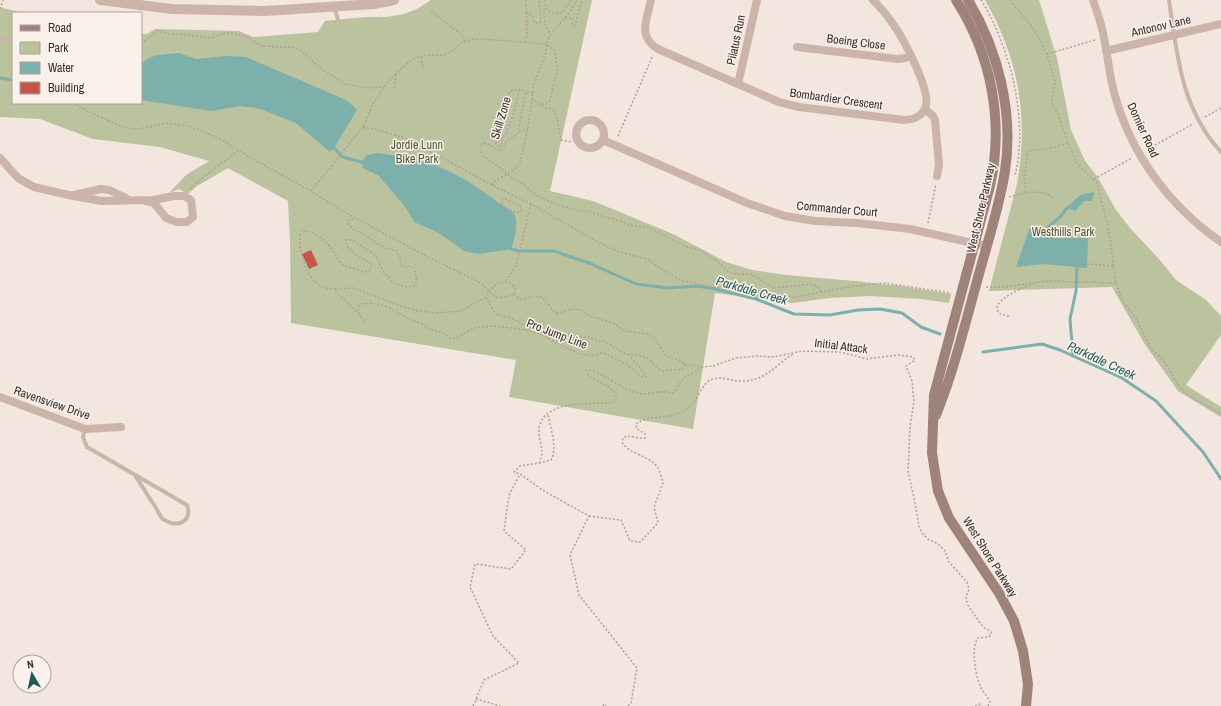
<svg xmlns="http://www.w3.org/2000/svg" width="1221" height="706" font-family="'Archivo Narrow',sans-serif">
<style>
.green{fill:#bac29e}
.water{fill:#7dafab}
.lines{fill:none;stroke-linecap:round;stroke-linejoin:round}
.stream{stroke:#7dafab;stroke-width:3}
.building{fill:#c5574a}
.path{stroke:#b79e94;stroke-width:1.5;stroke-dasharray:2 2;stroke-linecap:butt}
.service{stroke:#cbb4aa;stroke-width:4}
.minor{stroke:#cbb4aa;stroke-width:8}
.tertiary{stroke:#cbb4aa;stroke-width:10}
.secondary{stroke:#9f837b;stroke-width:10}
.labels{text-anchor:middle;stroke-width:3;stroke-linejoin:round;paint-order:stroke}
.street-label{font-size:12px;fill:#382c29;stroke:#faf1eb}
.park-label{font-size:12px;fill:#4d562d;stroke:#faf1eb}
.water-label{font-size:13px;font-style:italic;fill:#1f5a56;stroke:#faf1eb}
</style>
<rect width="100%" height="100%" fill="#f2e6de"/>
<g class="green">
<path d="M431,0H592L550,191L593,201L673,234L726,262L752,270L786,275L855,281L900,286L951,294L949,303L921,299L870,296L829,298L793,303L715,293L693,429L509,397L516,360L291,323L290,240L288,201L228,168L197,186L188,194L179,189L169,193L186,175L209,161L160,147L93,139L40,119L0,117V7L23,13H13V103H141V34H147L155,29L239,31L253,37L318,32L325,21L366,17H386L404,14L417,9Z"/>
<path d="M985,0H1039L1057,58L1071,130L1085,161L1097,176L1116,210L1130,228L1159,259L1176,280L1206,300L1221,316V335L1186,385L1221,407V417L1178,391L1144,343L1112,287L989,291L1017,184C1029,118 1019,59 985,0Z"/>
</g>
<g class="water">
<path d="M179,53L196,59L225,56L246,57L346,100L357,110L334,148L330,152L296,123L260,109L241,106L211,111L141,100V65C149,53 166,55 179,53Z"/>
<path d="M377,153C389,155 402,156 414,159C444,166 472,182 496,201C501,205 509,209 514,214C519,220 514,242 511,249L478,254L464,251L439,233L414,222L406,208L379,176L363,168L361,162L367,155Z"/>
<path d="M1094,192V196L1091,201H1084L1075,211L1067,208C1069,204 1070,204 1074,201C1083,193 1081,195 1094,192Z"/>
<path d="M1030,227C1040,228 1046,231 1055,235C1066,238 1077,238 1088,238L1087,268L1044,264L1016,267Z"/>
</g>
<g class="lines">
<g class="stream">
<path d="M0,78L13,80"/>
<path d="M334,148L343,157L361,162"/>
<path d="M1045,230L1061,216L1067,208"/>
<path d="M511,249L519,251H554L589,263L636,284L668,288L696,286L711,288L756,299L794,314L830,315L858,310L880,309L902,313L921,327L940,334"/>
<path d="M983,352L1042,344L1060,350L1122,378L1156,401L1203,452L1221,479"/>
<path d="M1073,356L1070,319L1076,291L1077,267"/>
</g>
</g>
<path class="building" d="M311,250L318,265L309,269L302,254Z"/>
<g class="lines">
<g class="path">
<path d="M545,0L547,10L555,14L563,12L571,0"/>
<path d="M981,0C1010,46 1029,121 1015,175"/>
<path d="M1010,0L1030,24L1039,38L1047,54L1055,81L1052,99L1053,105L1059,117L1068,143L1078,165L1097,183L1109,231L1116,283L1122,300L1137,320L1151,349L1161,358L1170,370L1177,383L1185,393L1221,414"/>
<path d="M545,8L544,10C544,19 545,28 551,34"/>
<path d="M0,9L3,0"/>
<path d="M431,11L461,34L465,42"/>
<path d="M526,12L532,15L535,23H540L541,20L539,0"/>
<path d="M565,18H572L573,21L572,26L574,28L575,27L580,5L583,0"/>
<path d="M525,42L527,35L526,0"/>
<path d="M141,44L158,31L169,34H178L211,38L226,33H234L248,38L262,46L278,47H294L301,50L319,67L345,84L366,88L384,87"/>
<path d="M1047,54L1095,40"/>
<path d="M421,57L423,68"/>
<path d="M394,88L396,74"/>
<path d="M519,90C516,105 511,127 502,139V146L500,148L496,143L497,138L501,133L497,125V122L506,114C506,105 507,98 510,91C516,89 521,89 526,92"/>
<path d="M533,93L526,92L517,135L506,141L503,149L500,151L487,143L482,144L480,149L483,156L501,168L510,177L521,182L535,195L543,199L561,206L580,211H588L605,217L621,221L629,225L650,228L687,247L700,250L718,262L729,272L738,274H751L774,288L812,284L818,287L821,292"/>
<path d="M532,99L545,108L553,109L558,122L561,140L571,142"/>
<path d="M72,103L96,115L120,126L128,128L138,129L168,123L188,126L200,130L222,140L249,157L311,191L339,209L424,255L479,282C494,294 492,303 514,294"/>
<path d="M1205,117L1221,108"/>
<path d="M363,127L375,129L407,139L492,185L531,204L594,240L617,251L649,260L664,271L683,281L736,291L762,293L786,296L795,297L847,287L884,283L951,293"/>
<path d="M519,132L528,128"/>
<path d="M618,136L653,55"/>
<path d="M1148,149L1193,124"/>
<path d="M1094,179L1132,158"/>
<path d="M492,185L495,181L514,170L520,163L528,128L534,84L546,52V44L551,34L570,12L577,0"/>
<path d="M190,189C205,175 222,163 238,151"/>
<path d="M311,191L363,127L374,102L384,87L397,72L409,62L418,57L429,55H444L455,49L461,43L473,39H482L546,44L554,50L558,71L554,82L550,101L541,105"/>
<path d="M1026,192L1024,179L1028,151L1056,147L1067,143"/>
<path d="M1009,197C1022,193 1042,188 1053,198"/>
<path d="M505,199L520,206L521,209L520,212L517,213L502,206V200Z"/>
<path d="M928,223L936,184"/>
<path d="M1087,264L1114,266"/>
<path d="M506,281L516,266L531,204"/>
<path d="M986,287H1002L1048,281L1116,283"/>
<path d="M336,289C315,290 307,274 302,256C300,248 298,239 302,231C314,229 329,244 335,253C337,257 338,261 342,264C349,268 359,270 366,272L371,269L370,263L355,254L346,245V240H352L371,252L376,256L384,273L394,283L406,287L414,286L417,281L414,268C410,265 405,268 401,265L400,258L397,251L384,248L365,235L354,230L348,224V221L356,218"/>
<path d="M514,294L519,299H523L534,296L541,297L548,303L552,310L557,313H560L572,309L581,310L590,316L613,323L625,331L648,334L655,339L666,356L681,361L685,364L703,367L713,366L736,358L756,356L774,357L802,351L840,352L867,359L897,355L913,357L915,360L906,366L912,381L914,402L910,427L908,472L914,498L919,526L922,533L928,539L938,544L945,551L949,562L967,582L969,589L966,597L967,604L983,627L991,632V634L989,637L978,638C970,649 976,677 981,688C984,693 988,697 990,702L988,706"/>
<path d="M486,297L493,310L498,315L513,319L531,328L558,336L570,334L579,337H588L597,341H604L626,354L640,356L649,359L659,369L663,371L682,369L685,364"/>
<path d="M1009,316C1004,315 998,315 997,309C996,298 1025,287 1034,283"/>
<path d="M362,318L352,307L336,293V289L354,288L403,307L419,311L435,313L461,311L470,306L486,297L492,288L498,283L509,282L512,284L515,288L514,294"/>
<path d="M364,321L358,310L359,306L361,304L370,303L386,306L407,318L420,323L428,328L445,334L452,339L457,338L472,329L478,327L497,326L526,330L544,336L577,353L591,356L601,353L606,354L626,364L641,376L646,377C643,368 634,363 629,355"/>
<path d="M539,463L551,460C558,448 550,427 548,414"/>
<path d="M589,516L621,520L630,541L640,542L658,523L654,507L663,483C662,478 660,472 658,468C650,455 629,455 622,442L623,438C631,433 637,440 645,438V434L636,428V424C648,415 664,419 677,414C683,412 690,407 694,402C700,394 703,382 713,379C722,376 731,381 740,381C767,381 774,366 793,354"/>
<path d="M476,699L501,706"/>
<path d="M473,706L484,680L519,663L493,636L470,587L475,564L511,569L526,550L504,531L509,495L520,474"/>
<path d="M603,706L604,704L606,706"/>
<path d="M628,706L631,703L637,668L579,595L570,555L589,516L544,491L520,474L514,472L520,466L539,463C545,451 540,446 539,434C537,399 590,404 612,403L616,401C618,387 599,383 589,376L587,373V370C602,371 621,390 638,393C646,395 653,392 660,392C666,391 670,394 675,392C683,375 688,377 703,367"/>
<path d="M975,706L979,704L982,706"/>
</g>
<g class="service">
<path d="M1169,0C1177,55 1181,108 1221,152"/>
<path d="M334,7L339,23"/>
<path d="M0,38L13,42"/>
<path d="M85,429L83,437L87,447L187,505C193,522 176,529 163,519C160,517 158,511 156,508C149,497 141,485 134,474"/>
</g>
<g class="minor">
<path d="M651,0C647,20 637,36 658,49L779,102L799,107L904,120C912,120 921,117 925,109C933,93 903,38 893,24C887,15 881,8 873,0"/>
<path d="M1093,0C1097,12 1102,25 1104,38C1108,56 1109,74 1114,92C1130,153 1169,206 1221,242"/>
<path d="M797,47L898,59L905,58L911,56"/>
<path d="M1106,51L1221,24"/>
<path d="M738,84L757,0"/>
<path d="M925,109L933,116L935,120L939,165L937,176"/>
<circle cx="590" cy="134" r="14"/>
<path d="M603,140L747,203L785,216L815,221L857,223L910,229L986,246"/>
<path d="M0,158L18,178L34,187L73,196L102,201L153,200L174,196H184L191,200L193,217L187,222H177L166,218L154,203L142,200"/>
<path d="M74,195L101,189L109,190L126,198"/>
<path d="M0,397L85,429L121,427"/>
</g>
<path class="tertiary" d="M100,0L172,9L265,11L374,4L394,0"/>
<g class="secondary">
<path d="M956,0C992,56 1004,122 990,186L934,395L932,453L938,491L949,518L999,593L1014,621L1023,651L1028,684L1026,706"/>
<path d="M936,415C953,373 964,328 976,285C986,247 999,209 1005,171C1014,112 998,50 968,0"/>
</g>
</g>
<g class="labels">
<g class="street-label">
<text transform="translate(1161 26) rotate(-13)" y="4">Antonov Lane</text>
<text transform="translate(736 40) rotate(-78)" y="4">Pilatus Run</text>
<text transform="translate(856 42) rotate(7)" y="4">Boeing Close</text>
<text transform="translate(836 99) rotate(8)" y="4">Bombardier Crescent</text>
<text transform="translate(501 118) rotate(-73)" y="4">Skill Zone</text>
<text transform="translate(1143 130) rotate(65)" y="4">Dornier Road</text>
<text transform="translate(981 208) rotate(-77)" y="4">West Shore Parkway</text>
<text transform="translate(837 209) rotate(5)" y="4">Commander Court</text>
<text transform="translate(557 334) rotate(21)" y="4">Pro Jump Line</text>
<text transform="translate(841 346) rotate(7)" y="4">Initial Attack</text>
<text transform="translate(52 403) rotate(19)" y="4">Ravensview Drive</text>
<text transform="translate(990 557) rotate(58)" y="4">West Shore Parkway</text>
</g>
<g class="park-label">
<text x="417" y="149">Jordie Lunn<tspan x="417" dy="14">Bike Park</tspan></text>
<text x="1063" y="236">Westhills Park</text>
</g>
<g class="water-label">
<text transform="translate(752 290) rotate(16)" y="5">Parkdale Creek</text>
<text transform="translate(1102 360) rotate(25)" y="5">Parkdale Creek</text>
</g>
</g>
<rect x="12" y="12" width="130" height="92" fill="#faf1eb" stroke="#aca29d"/>
<rect x="20" y="25" width="20" height="6" fill="#9f837b" stroke="#aca29d"/>
<text x="48" y="32" font-size="12" fill="#382c29">Road</text>
<rect x="20" y="42" width="20" height="12" fill="#bac29e" stroke="#aca29d"/>
<text x="48" y="52" font-size="12" fill="#382c29">Park</text>
<rect x="20" y="62" width="20" height="12" fill="#7dafab" stroke="#aca29d"/>
<text x="48" y="72" font-size="12" fill="#382c29">Water</text>
<rect x="20" y="82" width="20" height="12" fill="#c5574a" stroke="#aca29d"/>
<text x="48" y="92" font-size="12" fill="#382c29">Building</text>
<g transform="translate(32 674) rotate(351)"><circle r="19" fill="#faf1eb" stroke="#aca29d"/>
<path d="M0-3L7 15L0 10L-7 15Z" fill="#1f5a56"/>
<text y="-6" font-size="11" font-weight="bold" text-anchor="middle" fill="#382c29">N</text>
</g>
</svg>
